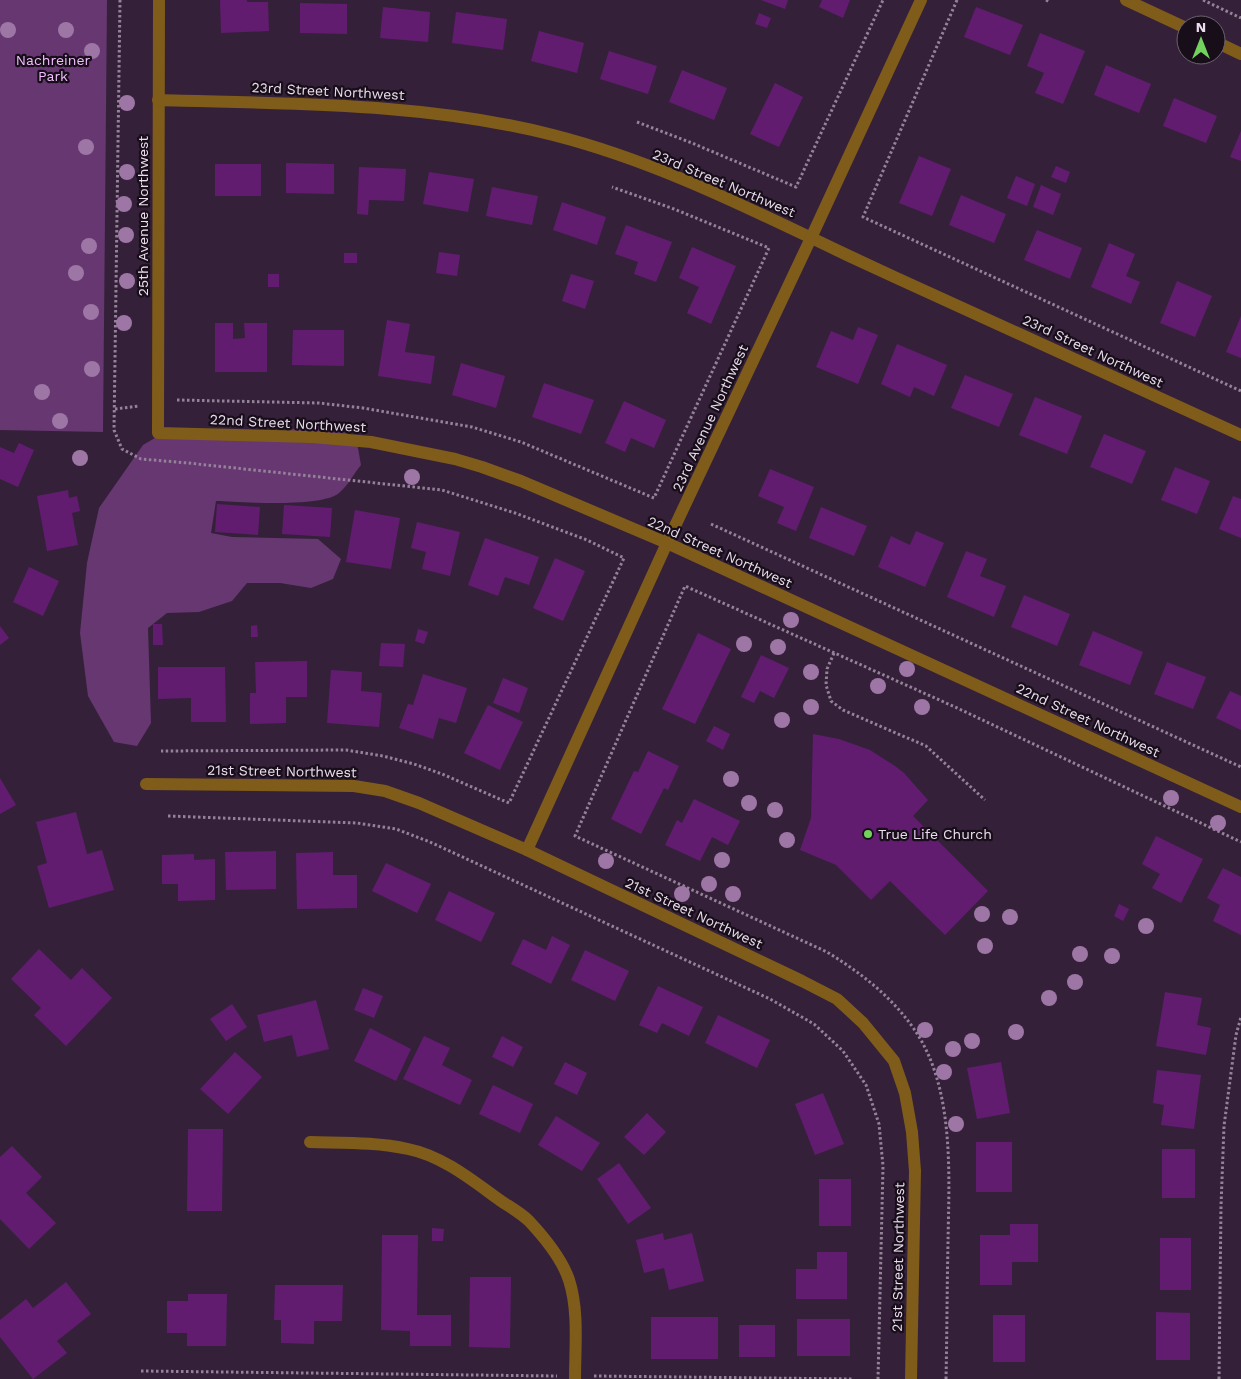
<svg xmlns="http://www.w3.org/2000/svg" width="1241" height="1379" font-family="'Work Sans',sans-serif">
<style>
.green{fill:#663771}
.building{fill:#611c70}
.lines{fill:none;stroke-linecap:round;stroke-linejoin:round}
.path{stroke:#948398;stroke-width:3;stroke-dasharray:2.5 2.5;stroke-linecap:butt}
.street{stroke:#7f5c19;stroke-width:12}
.tree{fill:#9e76a6}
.poi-dot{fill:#73d25d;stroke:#170e19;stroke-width:2}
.labels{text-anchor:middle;stroke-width:4.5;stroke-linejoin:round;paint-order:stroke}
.park-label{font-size:14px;fill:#f3bdff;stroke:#170e19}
.street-label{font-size:14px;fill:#ebddee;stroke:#170e19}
.poi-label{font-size:14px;fill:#ebddee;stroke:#170e19;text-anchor:start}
</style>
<rect width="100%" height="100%" fill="#35203a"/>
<g class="green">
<path d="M0,0H107L103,432L0,430Z"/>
<path d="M304,423L326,425L356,437L361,465C354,473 348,486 339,493C321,508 241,502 216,501L211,533L232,537L318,539L341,559L333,579L311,588L280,583H247L232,601L199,612L167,613L148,628L151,723L137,746L114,742L88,696L80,633L87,563L99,508L143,445L160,435L272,440Z"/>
</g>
<g class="building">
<path d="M220,0H247V2H268L269,31L221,33Z"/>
<path d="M761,0H788L785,9Z"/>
<path d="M822,0H850L843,18L819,7Z"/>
<path d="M300,3L347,4V34L300,33Z"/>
<path d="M383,7L430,12L428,42L380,38Z"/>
<path d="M976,7L1023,25L1010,55L964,37Z"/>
<path d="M456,12L507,19L503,50L452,43Z"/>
<path d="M759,13L771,18L767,28L755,24Z"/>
<path d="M539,31L584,43L577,73L531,61Z"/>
<path d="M1040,33L1085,51L1063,104L1035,93L1044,73L1027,66Z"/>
<path d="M609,51L657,66L648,94L600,79Z"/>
<path d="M1106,65L1151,84L1139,113L1094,95Z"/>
<path d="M682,70L727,88L714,120L669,102Z"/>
<path d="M775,83L803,97L779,147L750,134Z"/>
<path d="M1174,98L1217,116L1206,143L1163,126Z"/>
<path d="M1241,131V161L1230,157Z"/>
<path d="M919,156L951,169L932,216L899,203Z"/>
<path d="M286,163L334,164V194L286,193Z"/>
<rect x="215" y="164" width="46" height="32"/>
<path d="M1056,166L1070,172L1066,183L1051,177Z"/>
<path d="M359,167L406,169L404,201L369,200L368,215L357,214Z"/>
<path d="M429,172L474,179L468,212L423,204Z"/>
<path d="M1016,176L1035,184L1027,206L1007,198Z"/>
<path d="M1041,185L1061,194L1053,215L1033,207Z"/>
<path d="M492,187L538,196L532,225L486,216Z"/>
<path d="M961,195L1006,214L994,243L949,225Z"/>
<path d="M562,202L606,217L597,245L553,230Z"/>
<path d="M626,225L672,242L656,282L634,274L638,262L615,254Z"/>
<path d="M1037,230L1082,248L1070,279L1024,260Z"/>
<path d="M1109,243L1135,254L1126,276L1140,282L1131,304L1091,287Z"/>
<path d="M692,247L736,266L711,324L687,313L699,287L679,278Z"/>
<path d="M439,252L460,255L457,276L436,273Z"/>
<rect x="344" y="253" width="13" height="10"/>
<rect x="268" y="274" width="11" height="13"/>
<path d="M571,274L594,281L585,309L562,301Z"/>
<path d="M1177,281L1212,296L1195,337L1160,323Z"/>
<path d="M1241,316V358L1226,352Z"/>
<path d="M387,320L410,324L405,352L435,356L431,384L378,376Z"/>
<path d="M215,323H233V339L245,338L244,323H267V372H215Z"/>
<path d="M858,327L878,335L858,384L816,367L831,331L853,340Z"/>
<path d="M293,330H344V366L292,365Z"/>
<path d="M897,344L947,365L934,396L914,387L910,397L881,384Z"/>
<path d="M461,363L505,376L496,408L452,395Z"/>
<path d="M965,375L1013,394L999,427L951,408Z"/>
<path d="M544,383L594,400L581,434L532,417Z"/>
<path d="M1035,397L1082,416L1067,454L1019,435Z"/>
<path d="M624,401L666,420L654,448L631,438L625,452L605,443Z"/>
<path d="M1104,434L1146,451L1132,484L1090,467Z"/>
<path d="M19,443L34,450L18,487L0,479V447L14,453Z"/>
<path d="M1175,467L1210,481L1197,514L1161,500Z"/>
<path d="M770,469L814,487L796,531L777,523L784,507L758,496Z"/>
<path d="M68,490L69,498L77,496L80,511L72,513L78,545L47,551L37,496Z"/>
<path d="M1233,496L1241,499V538L1219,529Z"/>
<path d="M217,504L260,507L258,535L215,532Z"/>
<path d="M284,505L332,508L330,537L282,534Z"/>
<path d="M821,507L867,526L854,556L809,538Z"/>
<path d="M355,510L400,518L391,569L346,562Z"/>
<path d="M417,522L460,532L450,576L422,569L426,552L411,548Z"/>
<path d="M916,531L944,543L925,587L878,567L891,536L910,545Z"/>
<path d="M485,538L539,557L529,585L505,577L498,596L468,585Z"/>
<path d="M966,551L987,559L980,576L1006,586L994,617L947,597Z"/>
<path d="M555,558L585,571L563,621L533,608Z"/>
<path d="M29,567L59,581L43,616L13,602Z"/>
<path d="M1024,595L1070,614L1057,646L1011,627Z"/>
<path d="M153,624H162L163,645H153Z"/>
<path d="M257,625L258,637H251V626Z"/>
<path d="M0,626L9,638L0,645Z"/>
<path d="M418,629L428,632L424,644L415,641Z"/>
<path d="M1093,631L1143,652L1130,685L1079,665Z"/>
<path d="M698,633L731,649L695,724L662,709Z"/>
<path d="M381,643L405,644L403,667L379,666Z"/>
<path d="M761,655L789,668L774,698L760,691L754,703L741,697Z"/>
<path d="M307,661V697H286V723L250,724V693H256L255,662Z"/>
<path d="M1167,662L1206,677L1193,709L1154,694Z"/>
<path d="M158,667H225L226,722H191V698L158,699Z"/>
<path d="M331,670L362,672L361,691L382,693L379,727L327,723Z"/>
<path d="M423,674L467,688L456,723L439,718L433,739L399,728L408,704L413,705Z"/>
<path d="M503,678L528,688L519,713L493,703Z"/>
<path d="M1230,691L1241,696V730L1216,718Z"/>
<path d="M488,705L523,722L500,770L464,753Z"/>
<path d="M714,726L730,734L723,750L706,741Z"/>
<path d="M813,734L839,739L870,750L895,766L904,773L928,800L913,816L988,891L945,935L890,881L871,900L836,865L800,850L811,818Z"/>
<path d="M648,751L679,766L668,790L664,788L641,834L611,819L634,771L638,772Z"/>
<path d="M0,778L16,805L0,814Z"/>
<path d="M694,799L740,821L728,845L712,837L700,861L665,845L677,820L682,823Z"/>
<path d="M76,812L87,854L102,850L114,890L49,908L37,866L47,863L36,822Z"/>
<path d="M1156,836L1203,859L1181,903L1152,888L1160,874L1142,864Z"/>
<path d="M276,851V889L226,890L225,852Z"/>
<path d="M333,852V875H357V908L297,909L296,853Z"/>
<path d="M194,854V860L215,859V900L178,901V884H162V855Z"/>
<path d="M386,863L431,884L417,913L372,891Z"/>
<path d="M1223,868L1241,877V935L1213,921L1220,905L1207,898Z"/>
<path d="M449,891L495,913L481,942L435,920Z"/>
<path d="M1119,904L1129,909L1123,921L1114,916Z"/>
<path d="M552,936L570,945L551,984L511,964L523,939L546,950Z"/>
<path d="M39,949L71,980L82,968L112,998L66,1046L34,1015L41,1008L11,979Z"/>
<path d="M585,950L629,971L615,1001L571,980Z"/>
<path d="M658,986L703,1007L689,1036L662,1023L657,1033L639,1025Z"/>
<path d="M363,988L383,996L374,1018L354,1010Z"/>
<path d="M1165,992L1202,998L1197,1025L1211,1028L1206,1055L1156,1046Z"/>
<path d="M316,1000L329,1049L297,1057L292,1035L264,1042L257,1015Z"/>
<path d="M232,1004L247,1027L226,1041L210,1019Z"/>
<path d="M718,1015L770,1040L757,1068L705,1043Z"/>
<path d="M370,1028L411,1049L396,1081L354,1061Z"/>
<path d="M424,1036L450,1048L442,1065L472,1080L460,1105L403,1079Z"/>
<path d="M502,1036L523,1047L513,1067L492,1057Z"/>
<path d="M235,1052L262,1077L228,1114L200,1089Z"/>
<path d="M565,1062L587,1073L577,1095L554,1084Z"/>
<path d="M1001,1062L1010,1113L977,1119L967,1068Z"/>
<path d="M1157,1070L1201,1075L1194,1129L1161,1125L1164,1105L1153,1103Z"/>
<path d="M493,1085L533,1104L520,1133L479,1114Z"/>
<path d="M823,1093L844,1144L815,1155L795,1104Z"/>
<path d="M647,1113L666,1132L644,1155L624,1137Z"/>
<path d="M556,1116L600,1143L582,1171L538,1145Z"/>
<path d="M188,1129H223L222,1211H187Z"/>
<rect x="976" y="1142" width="36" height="50"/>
<path d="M12,1146L42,1177L26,1193L56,1223L29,1249L0,1219V1157Z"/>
<rect x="1162" y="1149" width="33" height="49"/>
<path d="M619,1163L651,1208L628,1224L597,1179Z"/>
<rect x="819" y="1179" width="32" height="47"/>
<path d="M1010,1224H1038V1262H1012V1285H980V1235H1010Z"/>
<path d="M432,1228L444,1229L443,1241H432Z"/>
<path d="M663,1233L664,1240L692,1233L704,1281L669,1290L664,1268L644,1273L636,1240Z"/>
<path d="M382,1235H418L417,1315H451V1346H410V1331L381,1330Z"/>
<rect x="1160" y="1238" width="31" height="52"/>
<path d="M817,1252H847V1299H796V1269H817Z"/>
<path d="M470,1277H511L510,1348L469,1347Z"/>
<path d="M66,1282L91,1314L57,1341L67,1353L33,1379L0,1337V1320L26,1299L33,1308Z"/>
<path d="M275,1285H343L342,1321H314V1344L281,1343V1320H274Z"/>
<path d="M188,1294H227L226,1346H187V1333H167V1301H188Z"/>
<path d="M1156,1312L1190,1313V1360H1156Z"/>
<rect x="993" y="1315" width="32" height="47"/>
<rect x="651" y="1317" width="67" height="42"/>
<rect x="797" y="1319" width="53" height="37"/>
<rect x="739" y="1325" width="36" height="32"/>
</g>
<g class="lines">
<g class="path">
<path d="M120,0L114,430L122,449L141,459L188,463L442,490L515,513L587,540L624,558L509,803L442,774L414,764L383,756L346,750L161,751"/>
<path d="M957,0L863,217L1241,391"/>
<path d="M1046,0L1050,2"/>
<path d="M1203,0L1241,18"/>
<path d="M637,122L692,143L796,187L883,0"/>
<path d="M177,400L319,403L363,408L472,427L521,442L654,498L769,248L674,209L612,187"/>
<path d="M115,409L139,406"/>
<path d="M711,524L1241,767"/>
<path d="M834,653L827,669L826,685L831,701L843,710L926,746L985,800"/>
<path d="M168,816L357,823L396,829L430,842L495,872L770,999L814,1024L843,1051L866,1085L879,1124L883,1166L878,1379"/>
<path d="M141,1371L557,1376"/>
<path d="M594,1376L854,1379"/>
<path d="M946,1379C947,1334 947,1288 948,1243C949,1175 955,1088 914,1029C891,996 861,973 827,952L575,836L685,586L955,707L1241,842"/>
<path d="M1219,1379L1221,1206L1224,1126L1236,1035L1241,1017"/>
</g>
<g class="street">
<path d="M159,0L158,433L312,437L371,442L455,459L482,467L521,481L667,543L1241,807"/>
<path d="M1126,0L1186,28"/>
<path d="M1216,42L1241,54"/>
<path d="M158,100C290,104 424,102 553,135C656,161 752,210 847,255C978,316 1110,375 1241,435"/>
<path d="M146,784L354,786L385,791L419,803L527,850L802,981L837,999L863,1023L894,1061L905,1093L912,1132L915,1171L911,1379"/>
<path d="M527,850L667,543L811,238L921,0"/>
<path d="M310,1142C343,1143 376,1142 408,1149C443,1156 473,1181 501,1201C510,1207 521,1213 529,1221C544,1237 562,1259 569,1280C579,1311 575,1347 575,1379"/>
</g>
</g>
<g class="tree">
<circle cx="8" cy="30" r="8"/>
<circle cx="66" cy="30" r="8"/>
<circle cx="92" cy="51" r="8"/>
<circle cx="127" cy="103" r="8"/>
<circle cx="86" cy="147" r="8"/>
<circle cx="127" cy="172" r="8"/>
<circle cx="124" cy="204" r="8"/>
<circle cx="126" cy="235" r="8"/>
<circle cx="89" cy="246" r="8"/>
<circle cx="76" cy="273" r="8"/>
<circle cx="127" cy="281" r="8"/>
<circle cx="91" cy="312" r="8"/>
<circle cx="124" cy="323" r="8"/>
<circle cx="92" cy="369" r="8"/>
<circle cx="42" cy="392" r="8"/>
<circle cx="60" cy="421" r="8"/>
<circle cx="80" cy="458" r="8"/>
<circle cx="412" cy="477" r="8"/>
<circle cx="791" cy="620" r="8"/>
<circle cx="744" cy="644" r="8"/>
<circle cx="778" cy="647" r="8"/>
<circle cx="907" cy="669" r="8"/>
<circle cx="811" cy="672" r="8"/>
<circle cx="878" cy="686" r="8"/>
<circle cx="811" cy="707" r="8"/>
<circle cx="922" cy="707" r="8"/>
<circle cx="782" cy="720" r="8"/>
<circle cx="731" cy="779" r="8"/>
<circle cx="1171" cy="798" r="8"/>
<circle cx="749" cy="803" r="8"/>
<circle cx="775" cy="810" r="8"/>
<circle cx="1218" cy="823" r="8"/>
<circle cx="787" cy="840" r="8"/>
<circle cx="722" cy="860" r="8"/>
<circle cx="606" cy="861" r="8"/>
<circle cx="709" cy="884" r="8"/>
<circle cx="682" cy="894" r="8"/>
<circle cx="733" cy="894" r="8"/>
<circle cx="982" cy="914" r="8"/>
<circle cx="1010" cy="917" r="8"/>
<circle cx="1146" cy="926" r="8"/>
<circle cx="985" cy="946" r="8"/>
<circle cx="1080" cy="954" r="8"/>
<circle cx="1112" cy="956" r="8"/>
<circle cx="1075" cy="982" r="8"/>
<circle cx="1049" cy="998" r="8"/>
<circle cx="925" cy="1030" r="8"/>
<circle cx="1016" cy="1032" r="8"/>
<circle cx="972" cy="1041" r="8"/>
<circle cx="953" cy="1049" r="8"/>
<circle cx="944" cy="1072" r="8"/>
<circle cx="956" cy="1124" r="8"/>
</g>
<circle class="poi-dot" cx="868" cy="834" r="5"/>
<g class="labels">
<g class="park-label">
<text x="53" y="65">Nachreiner<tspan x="53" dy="16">Park</tspan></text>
</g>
<g class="street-label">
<text transform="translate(328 91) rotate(3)" y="5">23rd Street Northwest</text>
<text transform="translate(724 183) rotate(23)" y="5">23rd Street Northwest</text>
<text transform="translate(143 216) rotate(-90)" y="5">25th Avenue Northwest</text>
<text transform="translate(1093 351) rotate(25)" y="5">23rd Street Northwest</text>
<text transform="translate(710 418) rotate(-65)" y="5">23rd Avenue Northwest</text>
<text transform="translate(288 423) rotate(3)" y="5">22nd Street Northwest</text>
<text transform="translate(720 552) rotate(24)" y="5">22nd Street Northwest</text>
<text transform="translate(1088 720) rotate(25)" y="5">22nd Street Northwest</text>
<text transform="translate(282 771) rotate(1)" y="5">21st Street Northwest</text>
<text transform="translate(694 913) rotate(25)" y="5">21st Street Northwest</text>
<text transform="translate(898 1257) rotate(-89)" y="5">21st Street Northwest</text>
</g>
<g class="poi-label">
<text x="878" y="839">True Life Church</text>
</g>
</g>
<g transform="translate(1201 40)"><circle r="24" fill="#170e19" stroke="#6c616e"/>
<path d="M0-4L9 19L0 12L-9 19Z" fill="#73d25d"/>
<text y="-8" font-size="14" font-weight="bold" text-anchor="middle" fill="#ebddee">N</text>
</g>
</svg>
